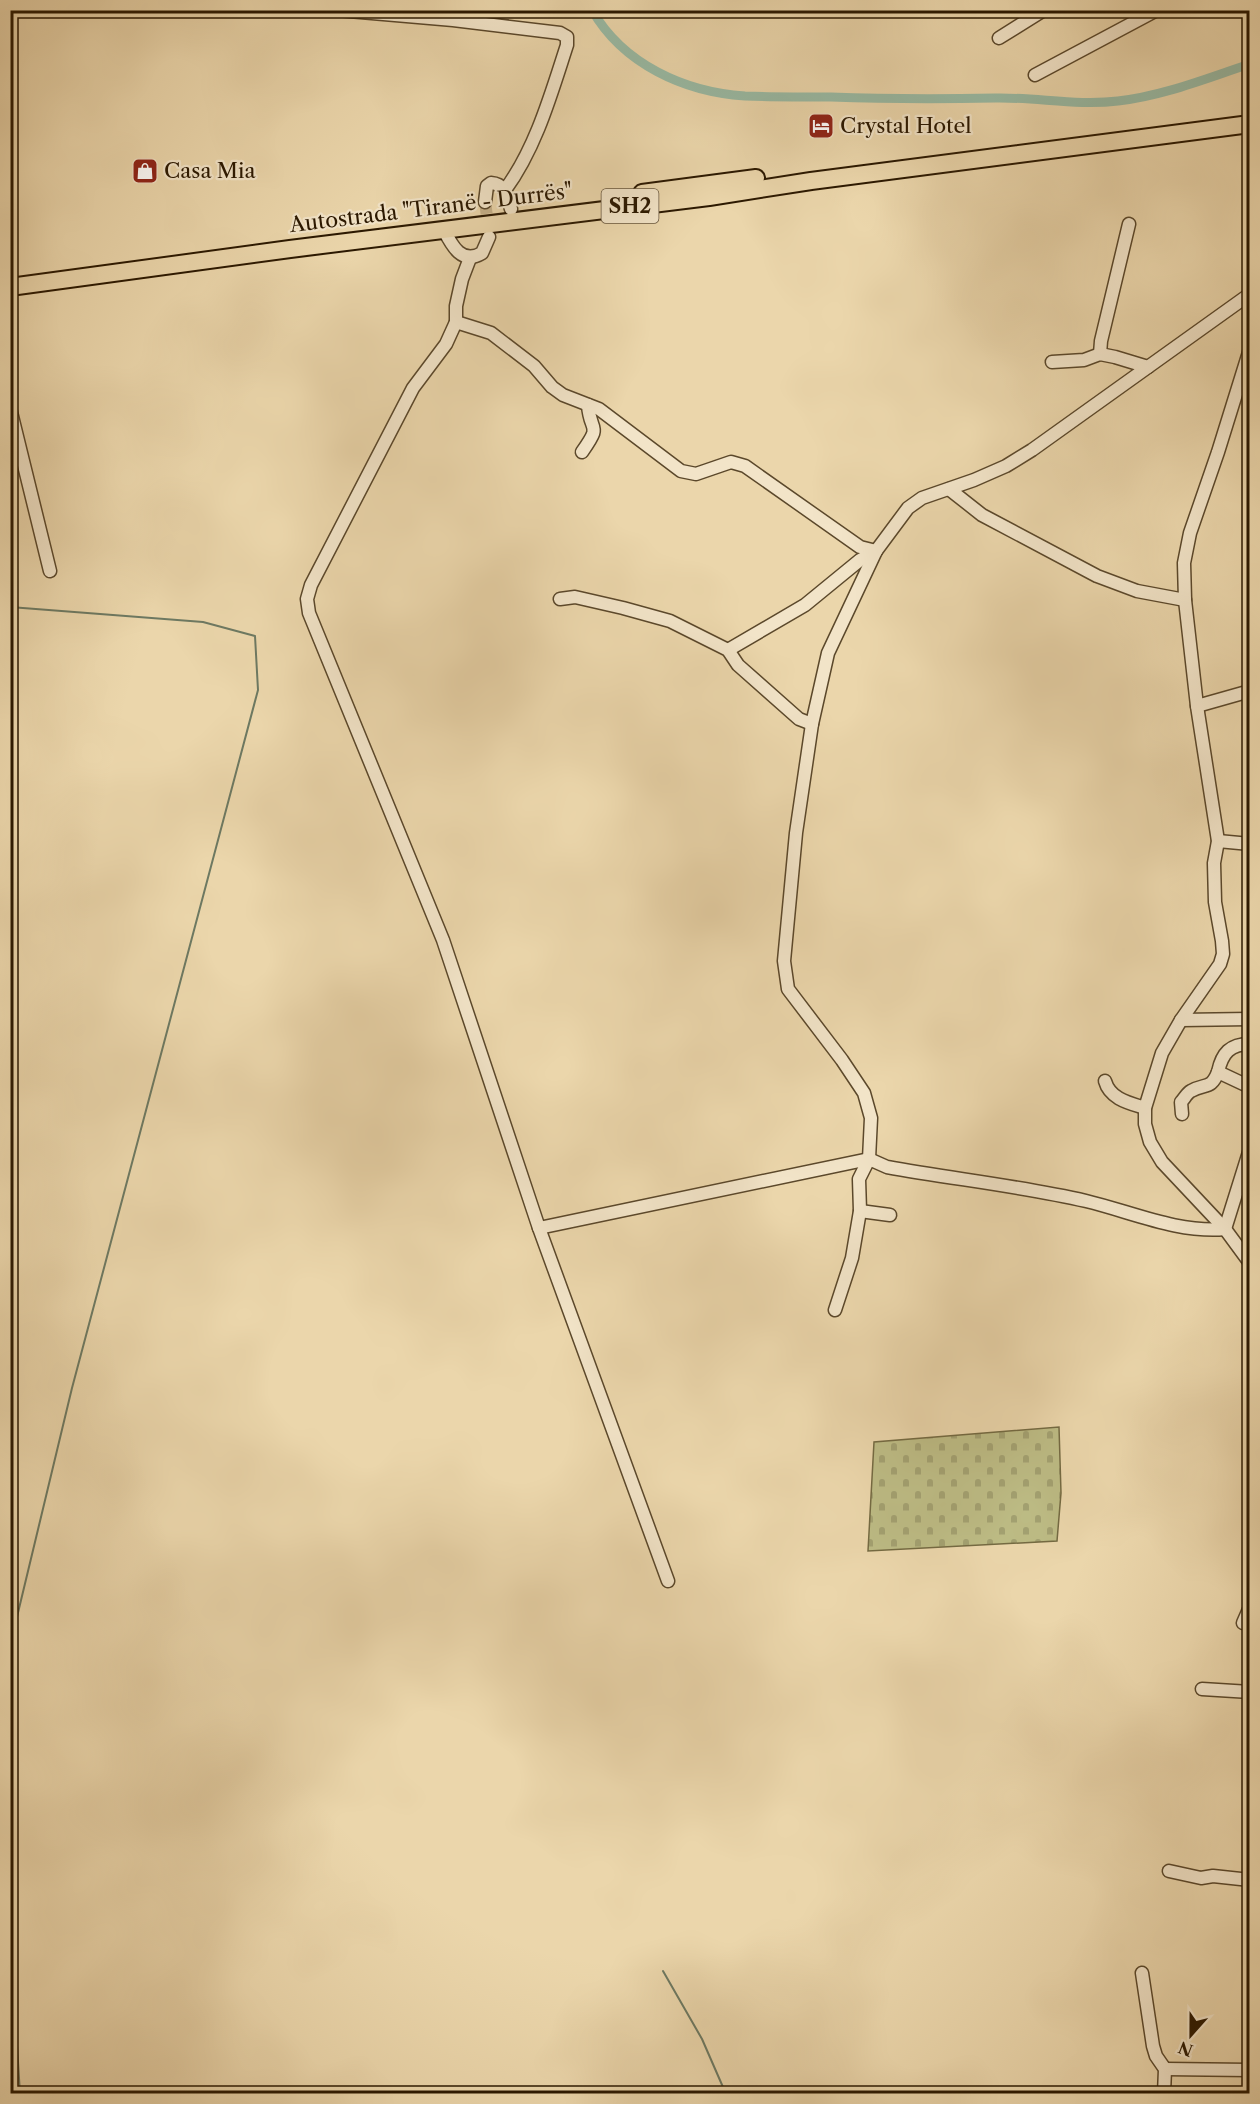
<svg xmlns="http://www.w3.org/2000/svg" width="1260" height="2104" font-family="'Libre Caslon Text',serif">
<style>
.cemetery{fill:url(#cemetery-stones);stroke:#746a42;stroke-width:1.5}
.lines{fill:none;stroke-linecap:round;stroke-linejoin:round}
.stream{stroke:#6d7962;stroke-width:2}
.canal{stroke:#99baa4;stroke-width:9}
.minor-tunnel{stroke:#c5b089;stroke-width:12;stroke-dasharray:12 6;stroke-linecap:butt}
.minor-casing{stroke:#5b482b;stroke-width:15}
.highway-casing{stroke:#2b1800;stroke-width:20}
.minor{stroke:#f2e4c8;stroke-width:12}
.highway{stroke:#ebd6ab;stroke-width:16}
.labels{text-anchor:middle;stroke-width:4.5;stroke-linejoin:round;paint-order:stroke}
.shield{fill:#f2e4c8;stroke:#67553c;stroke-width:1.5}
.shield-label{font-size:20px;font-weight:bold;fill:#2b1800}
.poi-label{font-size:21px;fill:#2b1800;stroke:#f2e4c8;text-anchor:start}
.street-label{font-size:21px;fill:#2b1800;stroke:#f2e4c8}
</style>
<defs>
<pattern id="cemetery-stones" width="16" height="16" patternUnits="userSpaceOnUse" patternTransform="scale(1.5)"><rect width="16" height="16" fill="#bdbc85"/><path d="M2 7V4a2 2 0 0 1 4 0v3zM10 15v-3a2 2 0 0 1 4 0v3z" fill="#a3a171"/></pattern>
</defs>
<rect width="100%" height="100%" fill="#ebd6ab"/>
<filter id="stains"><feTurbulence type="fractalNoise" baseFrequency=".00333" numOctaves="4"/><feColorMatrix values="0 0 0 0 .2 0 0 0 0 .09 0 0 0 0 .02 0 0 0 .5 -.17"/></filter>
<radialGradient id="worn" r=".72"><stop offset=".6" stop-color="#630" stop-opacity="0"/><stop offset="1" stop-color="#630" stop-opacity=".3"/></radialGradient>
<path class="cemetery" d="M1059,1427L1061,1493L1057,1541L868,1551L874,1442Z"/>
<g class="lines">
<g class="stream">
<path d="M10,607L203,622L255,636L258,690L72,1388L10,1646"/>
<path d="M10,1932L20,2094"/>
<path d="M663,1971L702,2039L726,2094"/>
</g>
<path class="canal" d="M592,10C623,64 684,92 745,96C773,97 802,97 831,97C886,99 940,99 995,98C1036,97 1077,106 1118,101C1163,96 1207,78 1250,64"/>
<path class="minor-tunnel" d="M485,202L489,231"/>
<g class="minor-casing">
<g id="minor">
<path d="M337,10L453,20L560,33L567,37V45C551,94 536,148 505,190"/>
<path d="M1246,10L1250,14"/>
<path d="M999,38L1044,10"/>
<path d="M1035,75L1157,10"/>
<path d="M485,202L487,186L491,183C506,184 507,197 511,209"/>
<path d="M444,230C452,246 462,265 482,253L489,237"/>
<path d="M470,258L462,279L456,306V322L446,344L413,388L311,585L307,599L309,613L443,940L539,1228L668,1581"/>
<path d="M456,322L491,333L534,366L552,387L563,395L599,409L681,471L696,474L731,462L745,466L860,547L876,551"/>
<path d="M1250,349L1218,452L1190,533L1184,563L1185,600L1197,706L1218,841L1214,863L1215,902L1222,941L1223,954L1220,964L1181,1020L1162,1053L1145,1108V1124L1150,1142L1162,1162L1225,1229L1250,1263"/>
<path d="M1100,354L1101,341L1129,224"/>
<path d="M1052,362L1084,360L1100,354L1115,357L1148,367"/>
<path d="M10,408L50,571"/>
<path d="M582,452C603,422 590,434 588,405"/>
<path d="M949,489L982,515L1097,576L1137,591L1185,600"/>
<path d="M560,599L575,597L623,608L670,621L728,650L738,665L799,719L812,724"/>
<path d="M728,650L805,605L860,560L876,551"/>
<path d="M1197,706L1250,691"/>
<path d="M1218,841L1250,844"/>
<path d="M1181,1020L1250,1019"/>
<path d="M1250,1044C1230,1044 1222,1053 1218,1072L1250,1087"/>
<path d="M1105,1081C1110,1099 1129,1103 1145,1108"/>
<path d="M1182,1114L1181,1102C1184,1099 1187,1093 1191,1091C1205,1083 1211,1090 1218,1072"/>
<path d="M860,1211L890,1215"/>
<path d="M539,1228L869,1159L887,1167C953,1179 1021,1186 1086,1201C1132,1212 1177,1233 1225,1229"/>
<path d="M1225,1229L1250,1149"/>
<path d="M835,1310L852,1258L860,1211L859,1179L869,1159L871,1118L864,1093L842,1060L788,989L784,961L796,833L812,724L828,653L876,551L908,508L922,498L974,480L1006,466L1032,450L1250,294"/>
<path d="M1243,1623L1250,1607"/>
<path d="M1202,1689L1250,1692"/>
<path d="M1169,1871L1201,1878L1213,1876L1250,1880"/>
<path d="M1142,1973L1153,2046L1156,2056L1165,2069L1164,2094"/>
<path d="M1165,2069L1250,2070"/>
</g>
</g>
<g class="highway-casing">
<g id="highway">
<path d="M642,193L756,178"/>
<path d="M10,287L290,249L709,197L811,181L1250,124"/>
</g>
</g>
<use href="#minor" class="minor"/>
<use href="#highway" class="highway"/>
</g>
<defs>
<g id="hotel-square" transform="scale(1.35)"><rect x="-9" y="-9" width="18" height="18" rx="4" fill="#8f2418" stroke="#f2e4c8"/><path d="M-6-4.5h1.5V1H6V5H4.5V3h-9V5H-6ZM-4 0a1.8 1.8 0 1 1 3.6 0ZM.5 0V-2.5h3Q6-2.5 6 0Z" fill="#fff"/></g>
<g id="shop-square" transform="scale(1.35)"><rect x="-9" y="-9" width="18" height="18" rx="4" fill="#8f2418" stroke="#f2e4c8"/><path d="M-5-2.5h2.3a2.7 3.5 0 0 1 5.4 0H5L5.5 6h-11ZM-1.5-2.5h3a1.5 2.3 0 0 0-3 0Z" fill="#fff"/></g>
</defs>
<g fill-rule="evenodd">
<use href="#hotel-square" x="821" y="126"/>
<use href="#shop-square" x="145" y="171"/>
</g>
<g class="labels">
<rect class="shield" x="601.5" y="189" width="57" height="34" rx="4.5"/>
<g class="shield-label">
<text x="630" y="213">SH2</text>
</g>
<g class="poi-label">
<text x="840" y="133">Crystal Hotel</text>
<text x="164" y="178">Casa Mia</text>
</g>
<g class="street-label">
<text transform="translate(431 208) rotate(-7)" y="7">Autostrada "Tiranë - Durrës"</text>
</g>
</g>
<rect width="1260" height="2104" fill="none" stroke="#ebd6ab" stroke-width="36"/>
<rect x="12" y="12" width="1236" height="2080" fill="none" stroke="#2b1800" stroke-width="3"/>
<rect x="18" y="18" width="1224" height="2068" fill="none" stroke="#2b1800" stroke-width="1.5"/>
<g transform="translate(1191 2035) rotate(201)" stroke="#f2e4c8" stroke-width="4.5" paint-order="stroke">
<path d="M0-4.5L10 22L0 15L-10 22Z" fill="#2b1800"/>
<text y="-9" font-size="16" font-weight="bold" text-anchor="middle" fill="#2b1800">N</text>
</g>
<rect width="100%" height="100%" filter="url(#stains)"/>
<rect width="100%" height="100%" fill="url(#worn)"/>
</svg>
